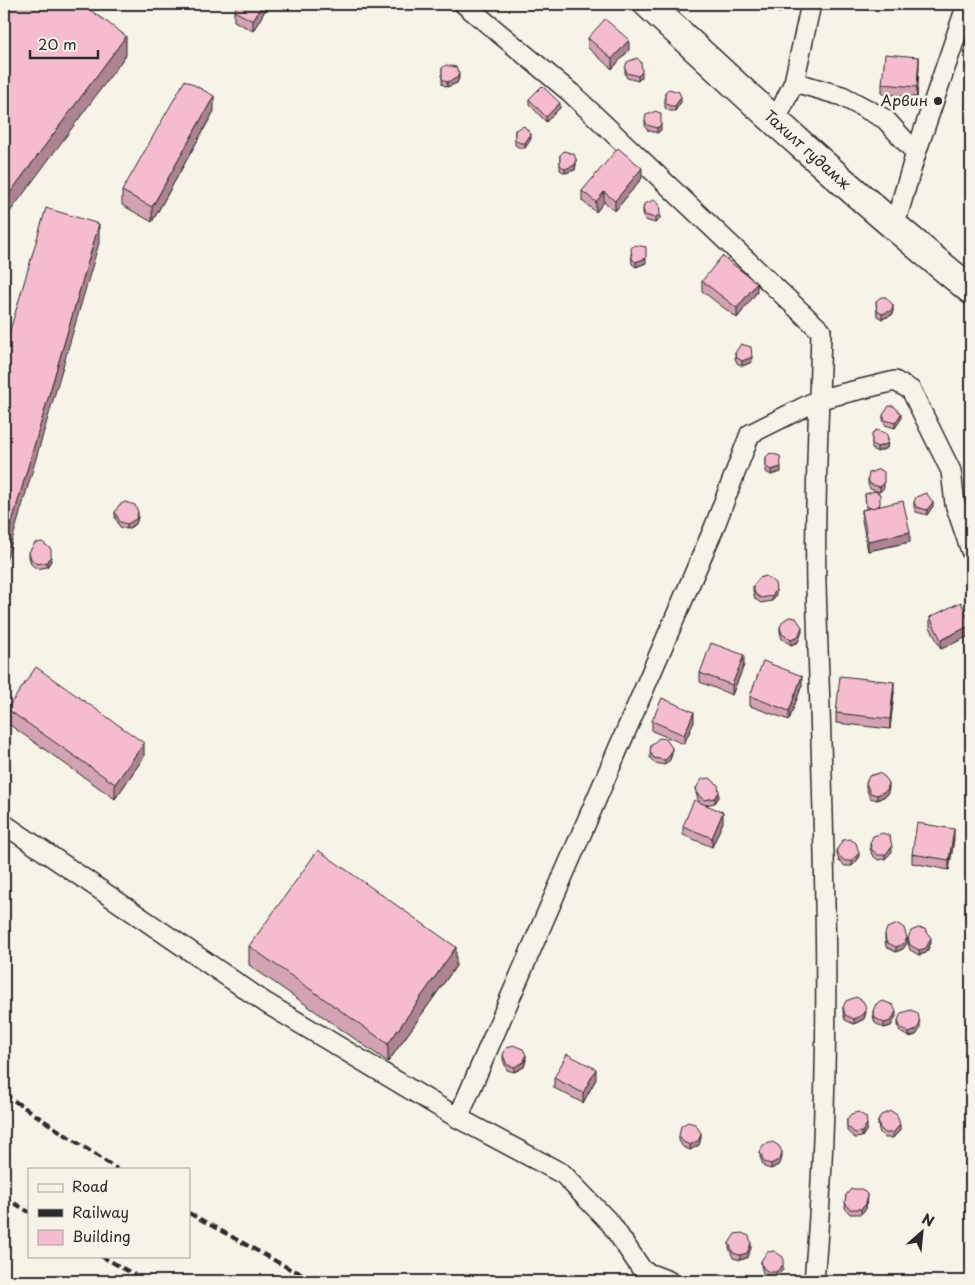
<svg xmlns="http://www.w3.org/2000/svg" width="975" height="1285" font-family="'Playpen Sans',sans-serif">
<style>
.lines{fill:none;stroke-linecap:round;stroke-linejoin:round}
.minor-casing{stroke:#2b2b2b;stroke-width:22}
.secondary-casing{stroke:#2b2b2b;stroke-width:31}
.minor{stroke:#f7f3e8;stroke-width:19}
.secondary{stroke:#f7f3e8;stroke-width:28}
.rail{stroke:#2b2b2b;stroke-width:4;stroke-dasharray:8 4;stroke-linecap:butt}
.wall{fill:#d3a2b3;stroke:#2b2b2b}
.shaded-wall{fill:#ac8492;stroke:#2b2b2b}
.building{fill:#f5bcd0;stroke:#2b2b2b}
.poi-dot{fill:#2b2b2b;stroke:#f7f3e8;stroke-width:2}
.labels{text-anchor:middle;stroke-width:5;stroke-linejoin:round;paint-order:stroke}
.poi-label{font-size:15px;fill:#2b2b2b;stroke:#f7f3e8;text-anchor:end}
.street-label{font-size:15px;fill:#2b2b2b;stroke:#f7f3e8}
</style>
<rect width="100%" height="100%" fill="#f7f3e8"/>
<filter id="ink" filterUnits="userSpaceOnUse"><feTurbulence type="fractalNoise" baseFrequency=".02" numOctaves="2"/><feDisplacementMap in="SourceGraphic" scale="10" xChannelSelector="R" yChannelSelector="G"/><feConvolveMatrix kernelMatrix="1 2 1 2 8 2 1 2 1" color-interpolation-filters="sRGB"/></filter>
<g filter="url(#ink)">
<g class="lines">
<g class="minor-casing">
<g id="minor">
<path d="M464,4L571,93L821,331C819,415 814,501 816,585C823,817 835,1049 814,1281"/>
<path d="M794,82L842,96L885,119L916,153"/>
<path d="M775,122L794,82L811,4"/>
<path d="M894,227L916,153L967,4"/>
<path d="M4,824L266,1003L458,1118L563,1174L611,1224L643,1271L669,1281"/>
<path d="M458,1118L714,528L750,434L820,399L895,381L911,390L951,471L955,504L971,551"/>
</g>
</g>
<g class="secondary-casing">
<path id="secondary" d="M648,4C753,102 859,199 971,290"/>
</g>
<use href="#minor" class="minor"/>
<use href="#secondary" class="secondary"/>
<g class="rail">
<path d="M4,1094L117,1169"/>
<path d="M4,1197L29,1212"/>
<path d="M189,1213L290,1269L322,1281"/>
<path d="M101,1256L146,1281"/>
</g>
</g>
<g class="wall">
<path d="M269,4L253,31L234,21V11Z"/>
<path d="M754,4H784L780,13Z"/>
<path d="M588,38L629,50L612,69L588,48Z"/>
<path d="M919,67L917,97L882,94V84Z"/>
<path d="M442,68L459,78L457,83L447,87L442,84Z"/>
<path d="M625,68L642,77L638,81L627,78L625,73Z"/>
<path d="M665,92L681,102L675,111H670L665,108Z"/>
<path d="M529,99L560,108L546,122L529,104Z"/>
<path d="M214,111L152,222L122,205V191Z"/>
<path d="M645,120L661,130L657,133L647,130L645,125Z"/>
<path d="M515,130L531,139L525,148H520L515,145Z"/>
<path d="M560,155L576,164L575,170L565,173L560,170Z"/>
<path d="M642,178L615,211L604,202L596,212L582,201V191Z"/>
<path d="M643,209L660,219L655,223L645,220L643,214Z"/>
<path d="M631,253L646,263L636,267L632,264Z"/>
<path d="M702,281L757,292L737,318L702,291Z"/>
<path d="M876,301L893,310L892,315L882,319L877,316Z"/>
<path d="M735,353L752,362L742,366L737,363L735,358Z"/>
<path d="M883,415L901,419L895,428L885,425L883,420Z"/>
<path d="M872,439L888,443L887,448L877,452L872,449Z"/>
<path d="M766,457L781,472L771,475L766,472Z"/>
<path d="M868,479L884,488L880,492L870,489L868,484Z"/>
<path d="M865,494L880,506L910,542L868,551L862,520V510L866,509Z"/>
<path d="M914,502L933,506L927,515L916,512L914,507Z"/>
<path d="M115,512L138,517L136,524L127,529L120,527L115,517Z"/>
<path d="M29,552L51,561L47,567L37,569L31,564L29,557Z"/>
<path d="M753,586L776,595L772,601L761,603L755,599L753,591Z"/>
<path d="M930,617L971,624V635L941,649L930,627Z"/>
<path d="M780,627L802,632L798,642L791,645L782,639L780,632Z"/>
<path d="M744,665L732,695L700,682V673Z"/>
<path d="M802,685L789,720L750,706V696Z"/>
<path d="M894,692L890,729L836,723V713Z"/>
<path d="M7,709L144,757L115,799L7,723Z"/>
<path d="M652,721L694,722L684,744L652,731Z"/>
<path d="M651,745L672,753L670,760L665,765L654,763L650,757Z"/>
<path d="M866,783L889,788L887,795L877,800L870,798L866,788Z"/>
<path d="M696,788L719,797L715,803L705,805L723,822L712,847L683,835V826L702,804L698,800L696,793Z"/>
<path d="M954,839L949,870L912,863V854Z"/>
<path d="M870,843L892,852L885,859L878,860L872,855L870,848Z"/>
<path d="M837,849L859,858L852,866H845L839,861L837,854Z"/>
<path d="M885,934L907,943L903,949L896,952L886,947L885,939Z"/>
<path d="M908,938L931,943L926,953L919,955L910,950L908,943Z"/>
<path d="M249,946L456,966L388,1062L249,965Z"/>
<path d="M843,1007L866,1012L864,1019L854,1024L845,1020L843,1012Z"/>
<path d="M873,1011L896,1016L891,1026L884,1028L875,1023L873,1016Z"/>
<path d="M898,1020L920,1029L916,1035L909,1037L900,1032L898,1025Z"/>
<path d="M503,1055L526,1060L524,1067L514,1072L507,1070L503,1060Z"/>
<path d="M554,1078L596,1079L583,1103L554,1088Z"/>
<path d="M847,1119L867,1129L862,1137L855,1138L847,1131Z"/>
<path d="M878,1121L900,1130L893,1138H885L880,1133L878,1126Z"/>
<path d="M679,1136L701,1138L699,1145L690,1150L683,1147L679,1141Z"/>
<path d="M760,1152L782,1157L780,1164L771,1169L764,1167L760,1157Z"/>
<path d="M867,1194L866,1209L861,1214H850L845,1208L846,1195Z"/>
<path d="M729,1243L751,1248L747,1258L740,1260L733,1258L729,1248Z"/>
<path d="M761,1261L783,1270L776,1277H769L763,1273L761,1266Z"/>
</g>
<g class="shaded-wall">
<path d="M263,4H269L253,31V21Z"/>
<path d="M780,4H784L780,13Z"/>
<path d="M126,36V55L4,220V201Z"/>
<path d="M629,40V50L612,69V59Z"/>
<path d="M919,57V67L917,97V87Z"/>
<path d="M642,72V77L638,81V76Z"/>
<path d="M459,73V78L457,83L447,87V82Z"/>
<path d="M214,96V111L152,222V207Z"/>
<path d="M681,97V102L675,111V106Z"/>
<path d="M560,103V108L546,122V117Z"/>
<path d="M661,125V130L657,133V128Z"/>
<path d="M531,134V139L525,148V143Z"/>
<path d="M576,159V164L575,170L565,173V169Z"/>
<path d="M642,168V178L615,211V201Z"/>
<path d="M604,192V202L596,212V202Z"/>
<path d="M660,214V219L655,223V218Z"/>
<path d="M99,224V243L4,568V549Z"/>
<path d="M646,258V263L636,267V262Z"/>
<path d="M757,283V292L737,318V308Z"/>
<path d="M893,305V310L892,315L882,319V314Z"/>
<path d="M752,357V362L742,366V361Z"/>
<path d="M901,414V419L895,428V423Z"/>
<path d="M888,438V443L887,448L877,452V447Z"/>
<path d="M781,467V472L771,475V470Z"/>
<path d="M884,483V488L880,492V487Z"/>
<path d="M933,502V506L927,515V510Z"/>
<path d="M138,512V517L136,524L127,529V524Z"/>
<path d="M910,532V542L868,551V541Z"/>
<path d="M51,556V561L47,567V562Z"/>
<path d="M776,590V595L772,601V596Z"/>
<path d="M971,625V635L941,649V640Z"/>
<path d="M802,627V632L798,642L791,645V640Z"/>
<path d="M744,655V665L732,695V685Z"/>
<path d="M802,676V685L789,720V711Z"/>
<path d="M894,682V692L890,729V719Z"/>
<path d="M694,712V722L684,744V735Z"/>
<path d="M144,743V757L115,799V784Z"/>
<path d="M672,748V753L670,760L665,765V760Z"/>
<path d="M889,783V788L887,795L877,800V795Z"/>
<path d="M719,792V797L715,803V798Z"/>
<path d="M723,812V822L712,847V838Z"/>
<path d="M954,829V839L949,870V860Z"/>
<path d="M892,847V852L885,859V855Z"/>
<path d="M859,853V858L852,866V861Z"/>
<path d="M907,938V943L903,949L896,952V947Z"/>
<path d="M931,938V943L926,953L919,955V950Z"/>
<path d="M456,947V966L388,1062V1044Z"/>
<path d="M866,1007V1012L864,1019L854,1024V1019Z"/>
<path d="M896,1011V1016L891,1026L884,1028V1023Z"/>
<path d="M920,1024V1029L916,1035L909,1037V1033Z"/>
<path d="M526,1055V1060L524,1067L514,1072V1067Z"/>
<path d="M596,1069V1079L583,1103V1093Z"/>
<path d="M867,1124V1129L862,1137V1132Z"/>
<path d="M900,1125V1130L893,1138V1133Z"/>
<path d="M701,1133V1138L699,1145L690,1150V1145Z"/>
<path d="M782,1152V1157L780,1164L771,1169V1164Z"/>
<path d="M866,1204V1209L861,1214V1209Z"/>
<path d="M751,1243V1248L747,1258L740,1260V1255Z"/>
<path d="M783,1265V1270L776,1277V1272Z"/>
</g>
<g class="building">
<path d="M4,4H82L126,36L4,201Z"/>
<path d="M238,4H263L253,21L234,11Z"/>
<path d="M605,19L629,40L612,59L588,38Z"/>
<path d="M885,54L919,57L917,87L882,84Z"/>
<path d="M637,58L641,62L642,72L638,76L627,73L625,68L627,62Z"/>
<path d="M446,65L456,67L459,73L457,78L447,82L442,79V68Z"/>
<path d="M185,80L214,96L152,207L122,191Z"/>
<path d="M542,86L560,103L546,117L529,99Z"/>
<path d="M669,89L679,92L681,97L675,106H670L665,103V92Z"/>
<path d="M656,111L661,114V125L657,128L647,125L645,120L646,115Z"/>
<path d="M524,126L531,134L525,143H520L515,140V130Z"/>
<path d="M618,148L642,168L615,201L604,192L596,202L582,191Z"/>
<path d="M564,151L574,154L576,159L575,165L565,169L560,165V155Z"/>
<path d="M654,200L659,204L660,214L655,218L645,215L643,209L644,204Z"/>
<path d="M46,208L99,224L4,549V351Z"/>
<path d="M635,245L646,247V258L636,262L632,259L631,248Z"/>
<path d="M722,256L757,283L737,308L702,281Z"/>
<path d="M881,297H886L893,305L892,310L882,314L877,311L876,301Z"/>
<path d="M741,344L751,347L752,357L742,361L737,358L735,353Z"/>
<path d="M889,406H894L901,414L895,423L885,420L883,415Z"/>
<path d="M876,430L886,433L888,438L887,444L877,447L872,444V434Z"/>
<path d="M770,453L780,456L781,467L771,470L766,467V457Z"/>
<path d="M879,469L884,472V483L880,487L870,484L868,479L869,473Z"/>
<path d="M875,491L880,494V504L877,507L870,508L866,505L865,494Z"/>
<path d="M926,493L933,502L927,510L916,507L914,502L916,497Z"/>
<path d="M903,501L910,532L868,541L862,510Z"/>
<path d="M125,502L135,505L138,512L136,519L127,524L120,522L115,512L119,505Z"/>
<path d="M42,542L51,549V556L47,562L37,564L31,559L29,552L35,543Z"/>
<path d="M766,576L775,583L776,590L772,596L761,598L755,594L753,586L759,578Z"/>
<path d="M961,602L971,625L941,640L930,617Z"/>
<path d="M789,617L796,618L802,627L798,637L791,640L782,634L780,627L783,621Z"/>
<path d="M711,643L744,655L732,685L700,673Z"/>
<path d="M763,661L802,676L789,711L750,696Z"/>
<path d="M36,667L144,743L115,784L7,709Z"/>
<path d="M840,676L894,682L890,719L836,713Z"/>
<path d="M662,698L694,712L684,735L652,721Z"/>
<path d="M659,738L666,739L672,748L670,755L665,760L654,758L650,752L651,745Z"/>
<path d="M879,773L885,777L889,783L887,790L877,795L870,793L866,783L869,776Z"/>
<path d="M710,778L718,785L719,792L715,798L704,800L698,795L696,788L702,779Z"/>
<path d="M694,800L723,812L712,838L683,826Z"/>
<path d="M917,823L954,829L949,860L912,854Z"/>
<path d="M883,833L890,836L892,847L885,855H878L872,850L870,843L873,836Z"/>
<path d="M850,839L856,843L859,853L852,861H845L839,856L837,849L843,840Z"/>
<path d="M318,850L456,947L388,1044L249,946Z"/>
<path d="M898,924L904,928L907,938L903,944L896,947L886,942L885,934L887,928Z"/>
<path d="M918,928L925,929L931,938L926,948L919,950L910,945L908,938L911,931Z"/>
<path d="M856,997L863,1001L866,1007L864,1014L854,1019L845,1015L843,1007L846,1001Z"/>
<path d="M883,1001L893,1005L896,1011L891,1021L884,1023L875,1018L873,1011L876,1004Z"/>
<path d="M911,1010L918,1013L920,1024L916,1030L909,1033L900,1027L898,1020L901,1013Z"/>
<path d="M513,1045L523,1049L526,1055L524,1062L514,1067L507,1065L503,1055L506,1048Z"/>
<path d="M567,1054L596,1069L583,1093L554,1078Z"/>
<path d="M891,1111L897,1115L900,1125L893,1133H885L880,1128L878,1121L881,1115Z"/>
<path d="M858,1112L866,1117L867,1124L862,1132L855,1133L847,1126V1119L851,1114Z"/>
<path d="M688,1122L695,1124L701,1133L699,1140L690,1145L683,1142L679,1136L681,1126Z"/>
<path d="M773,1142L779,1146L782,1152L780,1159L771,1164L764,1162L760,1152L763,1145Z"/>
<path d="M851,1189H862L867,1194L866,1204L861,1209H850L845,1203L846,1195Z"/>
<path d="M742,1233L749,1236L751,1243L747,1253L740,1255L733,1253L729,1243L735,1234Z"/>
<path d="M774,1251L783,1257V1265L776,1272H769L763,1268L761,1261L767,1252Z"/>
</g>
</g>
<circle class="poi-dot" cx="938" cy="101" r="5"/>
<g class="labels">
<g class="poi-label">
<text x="928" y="106">Арвин</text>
</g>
<g class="street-label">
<text transform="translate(807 150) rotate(42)" y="5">Тахилт гудамж</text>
</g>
</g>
<rect width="975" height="1285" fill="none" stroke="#f7f3e8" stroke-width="20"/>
<rect x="10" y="10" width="955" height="1265" fill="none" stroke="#2b2b2b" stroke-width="2" filter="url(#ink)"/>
<rect x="28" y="1168" width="162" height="90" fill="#f7f3e8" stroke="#a5a39c"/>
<rect x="38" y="1184" width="25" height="8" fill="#f7f3e8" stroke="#a5a39c"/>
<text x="72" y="1192" font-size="15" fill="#2b2b2b">Road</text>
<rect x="38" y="1209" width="25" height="8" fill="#2b2b2b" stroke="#a5a39c"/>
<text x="72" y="1218" font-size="15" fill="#2b2b2b">Railway</text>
<rect x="38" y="1230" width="25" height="15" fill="#f5bcd0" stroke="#a5a39c"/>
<text x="72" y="1242" font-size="15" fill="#2b2b2b">Building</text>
<g transform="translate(922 1232) rotate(27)" stroke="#f7f3e8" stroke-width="4" paint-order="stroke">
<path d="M0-4L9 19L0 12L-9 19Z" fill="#2b2b2b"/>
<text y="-8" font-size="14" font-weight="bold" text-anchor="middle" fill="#2b2b2b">N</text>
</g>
<path d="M30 50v8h68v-8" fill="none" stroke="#2b2b2b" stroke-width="2.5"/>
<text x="38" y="50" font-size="15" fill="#2b2b2b" stroke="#f7f3e8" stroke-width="4" paint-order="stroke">20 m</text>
</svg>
